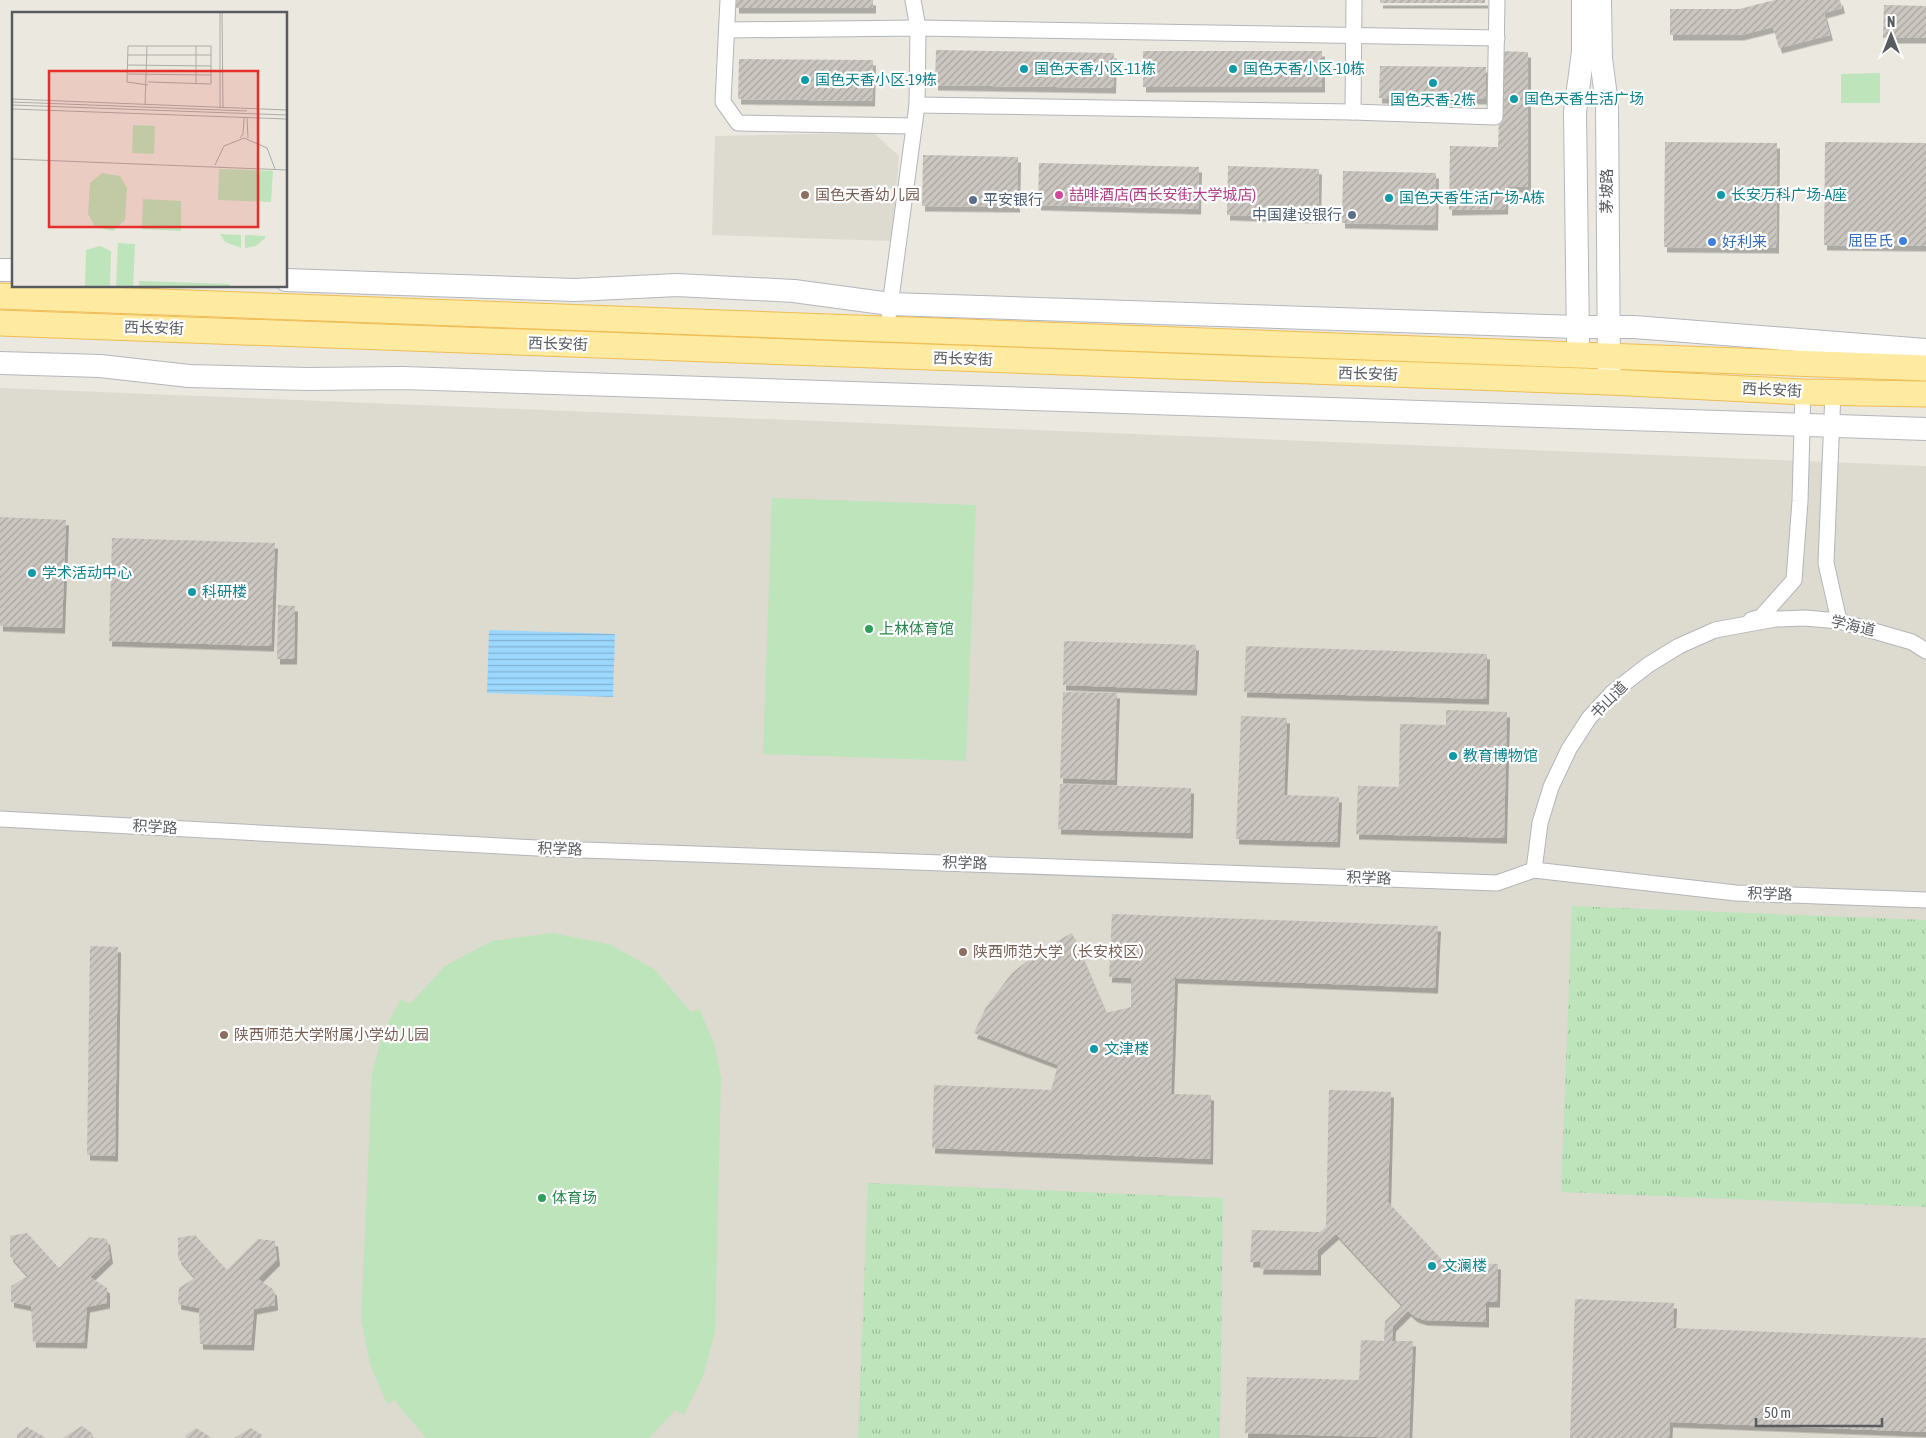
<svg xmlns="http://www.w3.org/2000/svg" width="1926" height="1438" font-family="'Asap Condensed','Noto Sans SC',sans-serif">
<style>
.education{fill:#dddad0}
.grass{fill:url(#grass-tufts)}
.park{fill:#bde4bb}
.water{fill:url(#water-rules)}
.building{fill:url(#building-hatch);filter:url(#shadow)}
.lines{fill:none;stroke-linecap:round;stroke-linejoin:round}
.street-casing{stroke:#b2b6ba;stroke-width:17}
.secondary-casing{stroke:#b3b7bc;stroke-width:24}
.primary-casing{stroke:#f0bc53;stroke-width:27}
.street{stroke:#fff;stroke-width:15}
.secondary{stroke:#fff;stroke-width:22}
.primary{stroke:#feeba1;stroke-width:25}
.culture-dot{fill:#0f9aa8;stroke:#fff;stroke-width:2}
.education-dot{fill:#8d6e63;stroke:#fff;stroke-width:2}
.hotel-dot{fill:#d1479c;stroke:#fff;stroke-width:2}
.service-dot{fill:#5c6f8a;stroke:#fff;stroke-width:2}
.shop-dot{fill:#3f7fe0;stroke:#fff;stroke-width:2}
.leisure-dot{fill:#2e9e5b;stroke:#fff;stroke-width:2}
.labels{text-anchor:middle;stroke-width:4.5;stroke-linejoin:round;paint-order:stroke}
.culture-label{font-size:15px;fill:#0d838f;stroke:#fff;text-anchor:start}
.street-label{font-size:15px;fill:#585c60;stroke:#fff}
.education-label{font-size:15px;fill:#785e54;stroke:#fff;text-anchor:start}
.hotel-label{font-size:15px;fill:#b23c85;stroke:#fff;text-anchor:start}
.service-label{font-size:15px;fill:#4e5e75;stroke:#fff;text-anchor:start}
.shop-label{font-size:15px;fill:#366cbe;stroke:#fff;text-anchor:end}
.leisure-label{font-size:15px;fill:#27864d;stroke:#fff;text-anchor:start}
.inset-road{fill:none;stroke:#acaca8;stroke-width:1}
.view{fill:#e72e29;fill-opacity:0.15;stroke:#e72e29;stroke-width:2.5}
.inset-edge{fill:none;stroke:#585c60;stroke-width:2.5}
</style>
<defs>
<pattern id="grass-tufts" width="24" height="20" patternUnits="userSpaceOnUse" patternTransform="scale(1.25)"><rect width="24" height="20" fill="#bde4bb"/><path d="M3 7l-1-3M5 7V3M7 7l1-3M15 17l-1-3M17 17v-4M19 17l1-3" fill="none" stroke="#9cbc9b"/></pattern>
<pattern id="water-rules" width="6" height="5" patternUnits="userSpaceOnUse" patternTransform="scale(1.25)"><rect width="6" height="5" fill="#9cd8fe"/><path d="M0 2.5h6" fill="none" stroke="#82b2d1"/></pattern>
<pattern id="building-hatch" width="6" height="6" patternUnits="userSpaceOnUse" patternTransform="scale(1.25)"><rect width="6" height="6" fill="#cbc6c0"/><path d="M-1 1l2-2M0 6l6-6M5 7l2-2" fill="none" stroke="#a8a49f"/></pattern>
<filter id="shadow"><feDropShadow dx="3" dy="5.5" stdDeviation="0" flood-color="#0004"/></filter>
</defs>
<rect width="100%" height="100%" fill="#ebe8df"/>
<g class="education">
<path d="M874,133L899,156L892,241L712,235L715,136Z"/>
<path d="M0,388L1926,466V1438H0Z"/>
</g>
<g class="grass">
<path d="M1572,906L1926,920V1207L1561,1192Z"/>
<path d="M868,1183L1223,1198L1220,1438H858Z"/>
</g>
<g class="park">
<path d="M1880,73V103H1841V74Z"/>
<path d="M772,498L976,505L966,761L763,754Z"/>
<path d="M552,933L609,944L654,969L691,1012L699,1009L714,1043L721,1077L715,1332L703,1376L684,1415L675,1410L649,1438H426L394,1400L387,1404L370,1364L361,1320L372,1074L383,1032L401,999L410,1004L445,966L492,941Z"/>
</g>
<path class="water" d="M489,630L615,634L613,697L487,693Z"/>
<g class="building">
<rect x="736" y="0" width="137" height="8"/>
<rect x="1380" y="0" width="105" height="3"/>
<path d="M1775,0H1840L1842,8L1824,13L1830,35L1779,48L1773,27L1741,35H1670V9H1739Z"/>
<path d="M1884,5L1926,6V38H1883Z"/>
<path d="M936,50L1114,53L1113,88L935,85Z"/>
<rect x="1143" y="51" width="179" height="36"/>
<path d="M1501,51L1528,52V187H1506L1505,209L1449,210L1450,146L1498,147Z"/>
<path d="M739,59L873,60L872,101L738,99Z"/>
<path d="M1380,66L1486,67V99L1379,98Z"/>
<path d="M1665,142L1777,143L1776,248L1664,247Z"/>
<path d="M1825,142L1926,143V246L1824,245Z"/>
<path d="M923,155L1018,157L1017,207L922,206Z"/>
<path d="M1039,163L1199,167L1198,209L1038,205Z"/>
<path d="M1228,166L1319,169L1318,218L1227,215Z"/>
<path d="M1343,171L1436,173L1435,225L1342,223Z"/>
<path d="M0,517L66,520L62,628L0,626Z"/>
<path d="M112,538L275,543L271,646L109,641Z"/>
<path d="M278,605L295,606L294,659H277Z"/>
<path d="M1064,641L1196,645L1194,690L1063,685Z"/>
<path d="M1246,646L1487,654L1486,699L1244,692Z"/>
<path d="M1063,692L1117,693L1114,780L1060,778Z"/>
<path d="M1446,710L1507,712L1504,838L1356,834L1358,786L1399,787L1400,724L1446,725Z"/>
<path d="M1241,716L1287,718L1284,795L1339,797L1337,842L1236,839Z"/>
<path d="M1060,784L1191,788L1190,833L1058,829Z"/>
<path d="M1112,914L1438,926L1435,988L1175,978L1171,1094L1211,1095L1210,1159L932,1148L934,1085L1051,1090L1058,1065L974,1033L986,1007L1012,973L1043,949L1072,933L1106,1013L1131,1007V978L1109,977Z"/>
<path d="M90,946L118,947L115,1156L87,1155Z"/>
<path d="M1329,1090L1391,1092L1388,1202L1445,1263L1498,1264L1497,1302H1486V1322L1424,1320L1415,1317L1408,1311L1393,1326L1392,1341H1413L1409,1438L1245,1433L1247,1377L1359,1380L1361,1340L1384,1341L1385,1321L1402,1305L1336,1234L1318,1250V1270L1260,1269L1261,1262H1250L1252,1230L1320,1232L1326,1227Z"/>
<path d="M27,1233L59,1268L90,1237L107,1239L110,1258L90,1277L107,1288V1303L87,1307L84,1343L33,1342L31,1306L11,1302V1286L28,1276L10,1256V1236Z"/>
<path d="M195,1235L227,1270L258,1239L275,1241L277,1260L258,1279L274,1290L275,1305L254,1309L251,1345L200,1344L199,1308L178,1304L179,1288L195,1278L178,1258V1238Z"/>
<path d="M1575,1299L1674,1303L1673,1328L1926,1338V1432L1670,1422L1669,1438H1570Z"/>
<path d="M82,1426L93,1434L92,1438H63Z"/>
<path d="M27,1427L46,1438H17V1434Z"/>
<path d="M196,1428L212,1438H186L185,1436Z"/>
<path d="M251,1428L262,1435L261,1438H234Z"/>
</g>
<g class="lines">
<g class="street-casing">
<g id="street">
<path d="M728,0L723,102L738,123L914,126"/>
<path d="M727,30L918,28L1497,38"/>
<path d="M917,105L1353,112L1495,117L1497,0"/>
<path d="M1353,112L1354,0"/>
<path d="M889,313L917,105L918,28L913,0"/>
<path d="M1833,392L1826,563L1839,621"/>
<path d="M1751,620L1761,617L1794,580L1800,501L1803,392"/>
<path d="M0,819L556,849L1497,883L1534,870L1736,893L1926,900"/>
<path d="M1534,870L1540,823L1551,787L1569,749L1589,718L1612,693L1648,665L1679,646L1715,630L1775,619L1805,618L1839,621L1912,642L1926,651"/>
</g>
</g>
<g class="secondary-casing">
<g id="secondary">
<path d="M1600,0L1601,59L1607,104L1609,374"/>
<path d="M0,270H14"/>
<path d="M286,280L575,290L677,285L794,291L890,304L1577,327H1634L1926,350"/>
<path d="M1578,341L1575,112L1583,52V0"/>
<path d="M0,363L100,366L189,376L308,379L403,378L1926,429"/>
</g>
</g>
<g class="primary-casing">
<g id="primary">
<path d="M0,296L1926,368"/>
<path d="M0,323L1609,382L1803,392L1926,394"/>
</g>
</g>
<use href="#street" class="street"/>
<use href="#secondary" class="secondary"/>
<use href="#primary" class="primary"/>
</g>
<g class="culture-dot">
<circle cx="1024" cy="69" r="5"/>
<circle cx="1233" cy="69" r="5"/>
<circle cx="805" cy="80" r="5"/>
<circle cx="1433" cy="83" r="5"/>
<circle cx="1514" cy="99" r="5"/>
<circle cx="1721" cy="195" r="5"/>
<circle cx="1389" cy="198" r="5"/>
<circle cx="32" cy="573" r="5"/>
<circle cx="192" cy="592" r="5"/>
<circle cx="1453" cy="756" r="5"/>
<circle cx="1094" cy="1049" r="5"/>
<circle cx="1432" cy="1266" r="5"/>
</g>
<g class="education-dot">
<circle cx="805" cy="195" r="5"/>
<circle cx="963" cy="952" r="5"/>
<circle cx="224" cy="1035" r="5"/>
</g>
<circle class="hotel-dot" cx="1059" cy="195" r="5"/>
<g class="service-dot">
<circle cx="973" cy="200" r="5"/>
<circle cx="1352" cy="215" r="5"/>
</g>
<g class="shop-dot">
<circle cx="1903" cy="241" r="5"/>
<circle cx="1712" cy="242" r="5"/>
</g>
<g class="leisure-dot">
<circle cx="869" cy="629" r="5"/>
<circle cx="542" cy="1198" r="5"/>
</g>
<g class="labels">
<g class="culture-label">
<text x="1034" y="74">国色天香小区-11栋</text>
<text x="1243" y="74">国色天香小区-10栋</text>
<text x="815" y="85">国色天香小区-19栋</text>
<text x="1524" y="104">国色天香生活广场</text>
<text x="1433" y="105" text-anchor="middle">国色天香-2栋</text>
<text x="1731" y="200">长安万科广场-A座</text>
<text x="1399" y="203">国色天香生活广场-A栋</text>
<text x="42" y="578">学术活动中心</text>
<text x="202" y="597">科研楼</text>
<text x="1463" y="761">教育博物馆</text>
<text x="1104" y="1054">文津楼</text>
<text x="1442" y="1271">文澜楼</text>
</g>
<g class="street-label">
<text transform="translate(1607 191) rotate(-90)" y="5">茅坡路</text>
<text transform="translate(154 328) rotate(2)" y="5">西长安街</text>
<text transform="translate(558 344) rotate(2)" y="5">西长安街</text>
<text transform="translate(963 359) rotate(2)" y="5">西长安街</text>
<text transform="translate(1368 374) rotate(2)" y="5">西长安街</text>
<text transform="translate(1772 390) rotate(3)" y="5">西长安街</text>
<text transform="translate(1853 626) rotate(13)" y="5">学海道</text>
<text transform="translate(1609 700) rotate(-45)" y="5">书山道</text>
<text transform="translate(155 827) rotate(3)" y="5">积学路</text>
<text transform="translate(560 849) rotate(2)" y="5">积学路</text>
<text transform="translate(965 863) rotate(2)" y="5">积学路</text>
<text transform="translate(1369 878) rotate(2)" y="5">积学路</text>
<text transform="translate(1770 894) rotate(2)" y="5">积学路</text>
</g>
<g class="education-label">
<text x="815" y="200">国色天香幼儿园</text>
<text x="973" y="957">陕西师范大学（长安校区）</text>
<text x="234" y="1040">陕西师范大学附属小学幼儿园</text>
</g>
<g class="hotel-label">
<text x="1069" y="200">喆啡酒店(西长安街大学城店)</text>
</g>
<g class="service-label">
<text x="983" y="205">平安银行</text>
<text x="1342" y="220" text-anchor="end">中国建设银行</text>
</g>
<g class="shop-label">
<text x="1893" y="246">屈臣氏</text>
<text x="1722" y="247" text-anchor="start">好利来</text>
</g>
<g class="leisure-label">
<text x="879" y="634">上林体育馆</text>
<text x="552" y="1203">体育场</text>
</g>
</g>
<g transform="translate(12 12)">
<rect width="275" height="275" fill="#ebe8df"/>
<path d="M207,157L261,159L259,190L206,188ZM131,187L169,189V219L130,217ZM208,222L229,223V236L213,230ZM233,223L253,224V226L244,234L233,236Z" fill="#bde4bb"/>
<path d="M121,113L143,114L142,142L120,141ZM90,161L108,164L115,176L113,208L101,219L83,215L76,202L78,171ZM106,231L123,232L121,275H104ZM88,234L99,239L98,275H73L74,238ZM127,269L217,272L218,274L127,275Z" fill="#bde4bb"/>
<path class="inset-road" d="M208,0V96M210,0L211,96M116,43H199M116,53L199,54M116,62L199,63M136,70L199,72V34H184M136,73L115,70L116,34H184V71M0,87L275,98M0,90L235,99M0,93L275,103M133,93L135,34M0,97L275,107M235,106L236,126M228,126L231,122L232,106M0,147L275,158M203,153L212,134L232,126L255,136L263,157"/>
<path class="view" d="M37,59H246V215H37Z"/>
<rect width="275" height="275" class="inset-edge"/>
</g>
<g transform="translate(1891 35)" stroke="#ffffff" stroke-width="4" paint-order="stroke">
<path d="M0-4L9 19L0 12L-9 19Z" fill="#585c60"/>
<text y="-8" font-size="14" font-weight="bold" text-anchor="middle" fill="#585c60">N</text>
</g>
<path d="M1756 1418v8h126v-8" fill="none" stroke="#585c60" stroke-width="2.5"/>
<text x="1764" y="1418" font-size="15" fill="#585c60" stroke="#ffffff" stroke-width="4" paint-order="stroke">50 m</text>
</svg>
